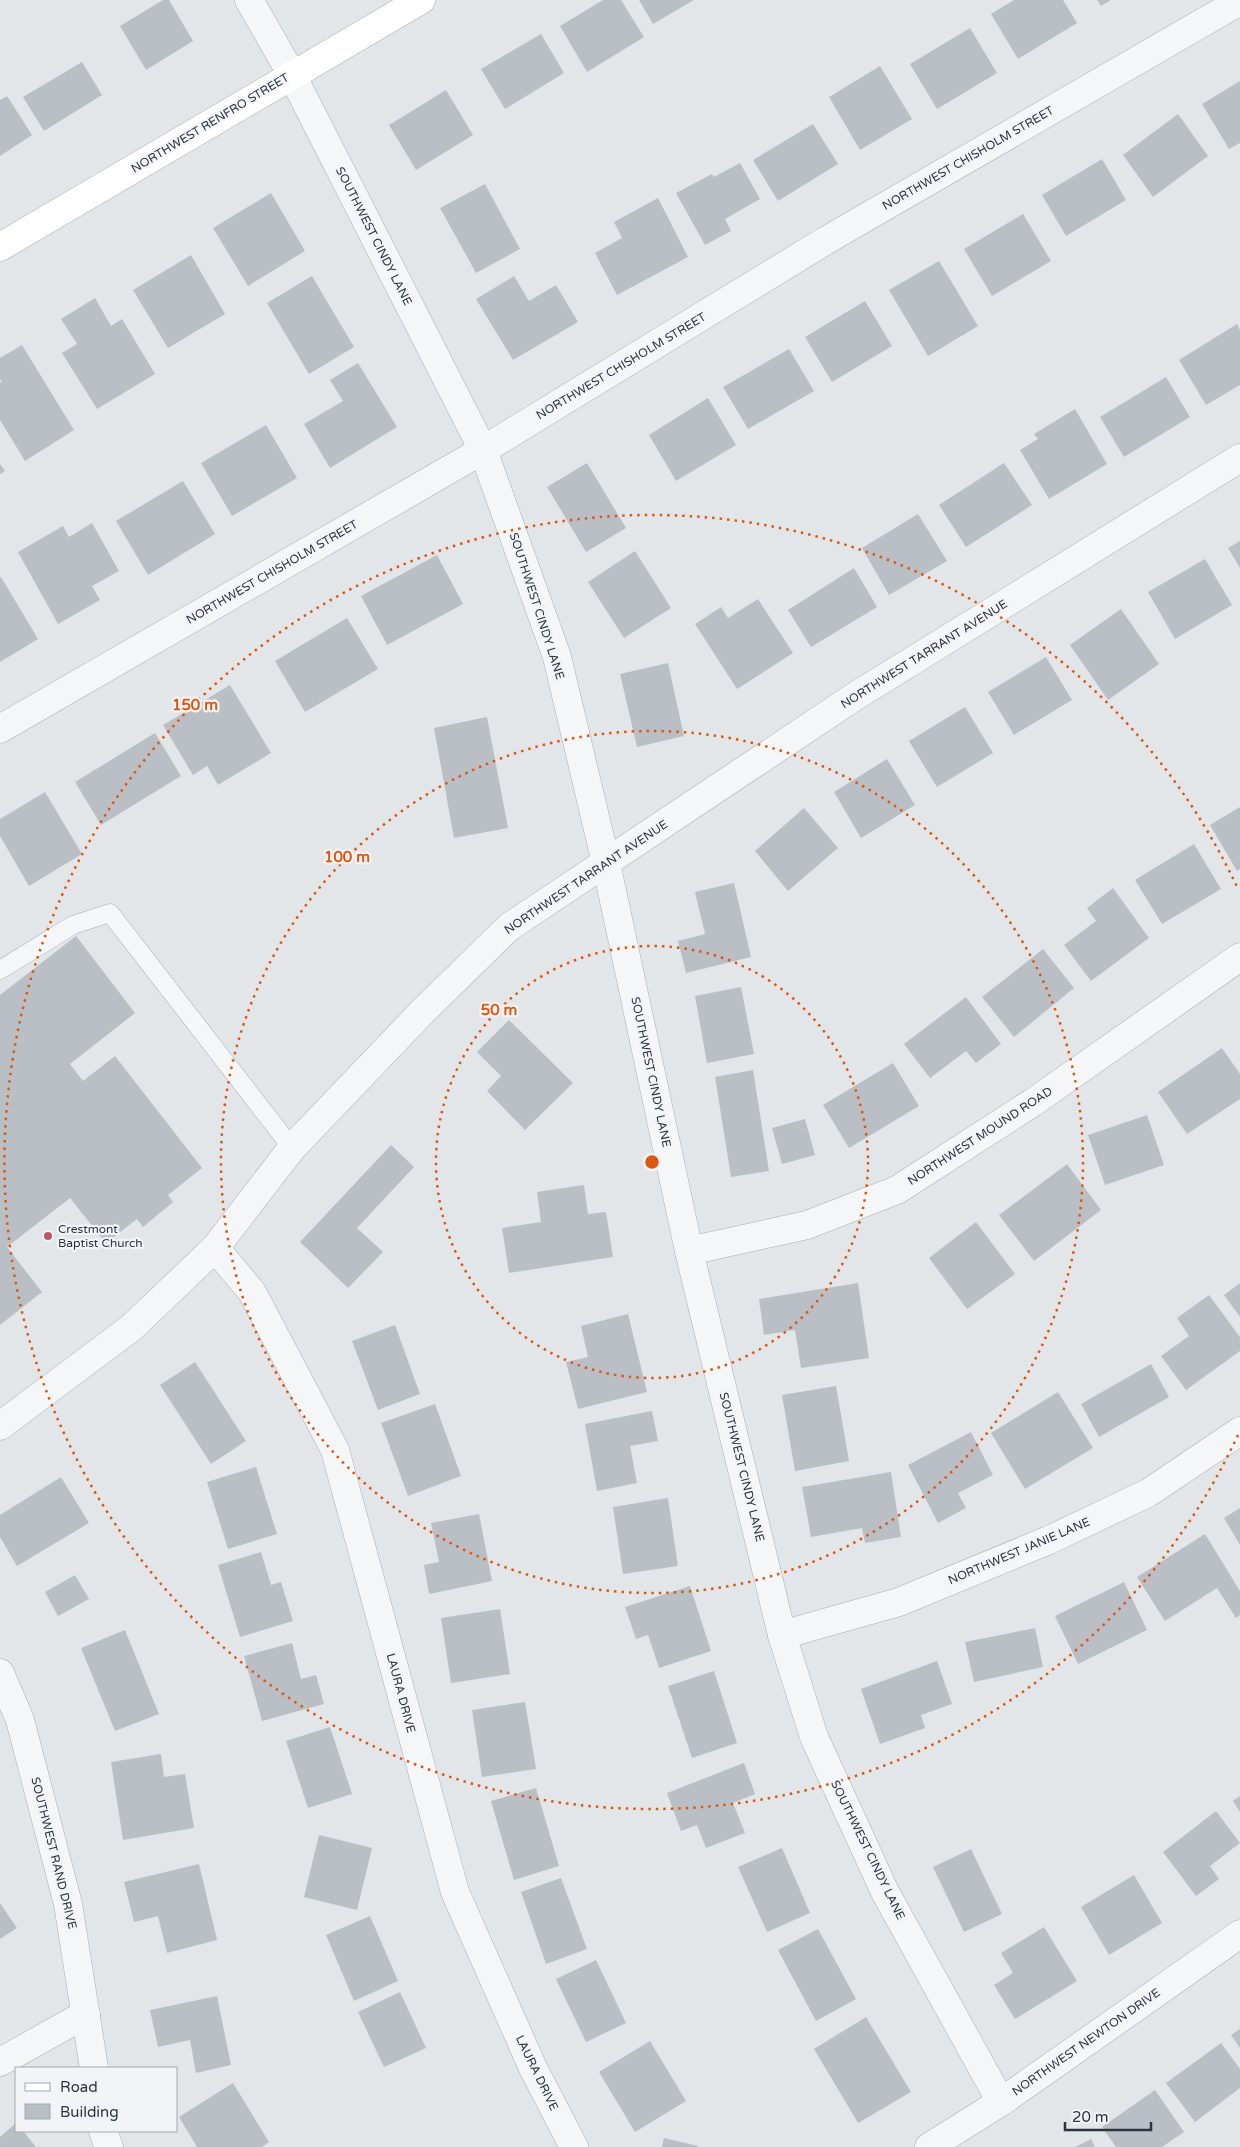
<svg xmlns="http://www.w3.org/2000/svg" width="1240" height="2147" font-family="'Varela Round',sans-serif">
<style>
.building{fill:#babfc6}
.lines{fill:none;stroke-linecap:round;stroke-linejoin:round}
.lane-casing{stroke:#a8adb3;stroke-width:19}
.street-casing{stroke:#a8adb3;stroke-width:29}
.secondary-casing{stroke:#a8adb3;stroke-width:29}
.lane{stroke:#f5f6f8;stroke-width:18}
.street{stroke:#f5f6f8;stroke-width:28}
.secondary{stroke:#fff;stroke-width:28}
.ring{fill:none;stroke:#df570f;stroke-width:2.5;stroke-dasharray:2.5 5}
.poi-dot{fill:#c25469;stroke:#f2f4f7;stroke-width:2}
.labels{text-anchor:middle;stroke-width:4.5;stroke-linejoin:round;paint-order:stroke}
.street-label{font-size:12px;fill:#2c3440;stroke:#f2f4f7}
.poi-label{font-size:12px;fill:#2c3440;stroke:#f2f4f7;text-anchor:start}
.centre{fill:#df570f;stroke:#f2f4f7;stroke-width:2.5}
.ring-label{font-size:15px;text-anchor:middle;font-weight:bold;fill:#df570f;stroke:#f2f4f7;stroke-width:4.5;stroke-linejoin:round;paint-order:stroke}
</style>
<rect width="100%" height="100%" fill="#e3e6e9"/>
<g class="building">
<path d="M163,0H169L193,41L146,70L120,26Z"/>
<path d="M603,0H621L644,37L587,72L560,26Z"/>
<path d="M639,0H694L653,24Z"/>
<path d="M1014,0H1063L1077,23L1018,59L991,14Z"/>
<path d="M1097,0H1111L1101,6Z"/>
<path d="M970,28L997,73L937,109L910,64Z"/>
<path d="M541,34L564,73L505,109L481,69Z"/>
<path d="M82,62L102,95L44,131L23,97Z"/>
<path d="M880,66L912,119L860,150L829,97Z"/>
<path d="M1240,81V143L1229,149L1202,104Z"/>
<path d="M446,90L473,135L416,170L389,125Z"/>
<path d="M7,96L32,135L0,156V100Z"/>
<path d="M1178,114L1208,156L1153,197L1123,155Z"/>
<path d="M813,124L838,164L778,201L753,160Z"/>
<path d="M1102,159L1126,200L1066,236L1042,195Z"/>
<path d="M740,163L760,199L725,219L731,231L705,245L676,193L712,174L714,177Z"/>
<path d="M485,184L520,249L476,273L440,208Z"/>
<path d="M271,193L305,251L248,286L213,228Z"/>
<path d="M658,198L688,257L617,295L595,253L622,238L614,222Z"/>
<path d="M1023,214L1051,261L992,296L964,249Z"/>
<path d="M191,255L225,314L168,348L133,290Z"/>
<path d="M939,261L978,326L928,356L889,290Z"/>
<path d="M312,276L354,347L309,374L267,303Z"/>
<path d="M514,276L529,301L556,285L578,322L513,360L476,299Z"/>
<path d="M95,298L111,326L122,319L155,374L97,409L62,353L77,344L61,319Z"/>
<path d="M865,301L892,346L832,382L805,337Z"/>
<path d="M1237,324L1240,330V385L1206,405L1179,360Z"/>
<path d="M22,345L74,430L25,461L0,420V383L2,382L0,379V358Z"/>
<path d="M789,349L814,391L748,429L723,387Z"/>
<path d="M358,363L397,427L330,468L304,424L343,401L330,380Z"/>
<path d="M1166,377L1190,417L1124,457L1100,417Z"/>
<path d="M708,398L736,445L676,481L649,435Z"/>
<path d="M1075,409L1107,464L1049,499L1020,450L1038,439L1034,434Z"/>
<path d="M266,425L297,478L232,516L201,463Z"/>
<path d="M587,463L626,528L586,552L547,487Z"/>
<path d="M1004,463L1032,505L966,547L939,505Z"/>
<path d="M0,464L5,471L0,474Z"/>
<path d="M183,481L215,534L148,575L116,521Z"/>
<path d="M918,514L947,561L889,595L862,548Z"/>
<path d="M92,523L119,571L92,586L100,600L58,624L18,552L63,526L69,537Z"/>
<path d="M1240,541V568L1228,548Z"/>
<path d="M635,551L671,608L624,638L588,582Z"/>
<path d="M437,555L463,604L387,645L361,596Z"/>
<path d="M1205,559L1232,605L1175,639L1148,592Z"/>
<path d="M854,568L877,607L811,647L788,610Z"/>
<path d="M1,577L38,639L0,662V578Z"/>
<path d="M758,599L793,653L737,689L695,624L721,607L728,618Z"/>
<path d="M1121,609L1159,664L1108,700L1070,645Z"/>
<path d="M347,618L378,669L305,712L275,661Z"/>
<path d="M1046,657L1072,700L1014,735L988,692Z"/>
<path d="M668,663L684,736L637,747L620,674Z"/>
<path d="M230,685L271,753L218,785L207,766L193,775L163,725Z"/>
<path d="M965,707L993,753L937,787L909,741Z"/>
<path d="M487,717L508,828L454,838L434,728Z"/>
<path d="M155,733L181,776L101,825L75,782Z"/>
<path d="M887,759L915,805L861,838L834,792Z"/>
<path d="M45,792L82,854L29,886L0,836V819Z"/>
<path d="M1240,807V869L1237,871L1210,825Z"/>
<path d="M804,808L838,848L788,891L755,851Z"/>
<path d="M1194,844L1221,889L1162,924L1135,880Z"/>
<path d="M734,883L751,957L686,973L678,941L705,934L695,892Z"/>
<path d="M1113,888L1149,938L1091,981L1064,945L1096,921L1087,908Z"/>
<path d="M76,936L135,1013L70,1064L83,1081L115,1056L202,1168L168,1195L173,1202L143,1227L137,1219L106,1243L70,1198L7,1247L42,1292L0,1325V995Z"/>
<path d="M1043,949L1074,988L1014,1037L982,997Z"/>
<path d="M741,987L754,1054L707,1063L695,996Z"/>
<path d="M966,997L1001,1044L976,1063L966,1051L930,1078L904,1044Z"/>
<path d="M509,1020L573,1083L525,1130L487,1091L501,1076L477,1052Z"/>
<path d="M1222,1048L1240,1074V1099L1187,1134L1158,1092Z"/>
<path d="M893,1063L919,1106L849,1148L823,1105Z"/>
<path d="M753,1070L769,1171L731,1177L715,1077Z"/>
<path d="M1147,1115L1164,1165L1105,1185L1088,1135Z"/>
<path d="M805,1119L815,1155L782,1164L772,1128Z"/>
<path d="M391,1145L414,1167L357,1228L383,1252L348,1288L300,1242Z"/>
<path d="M1067,1164L1101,1210L1034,1261L999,1215Z"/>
<path d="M584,1185L588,1214L606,1212L613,1257L509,1273L502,1228L541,1222L537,1192Z"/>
<path d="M976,1222L1015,1274L967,1309L929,1258Z"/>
<path d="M858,1283L869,1358L801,1368L795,1330L764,1335L759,1299Z"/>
<path d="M1240,1283V1317L1224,1295Z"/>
<path d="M1209,1295L1240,1337V1351L1186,1390L1161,1356L1189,1336L1177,1318Z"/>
<path d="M628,1314L647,1392L578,1409L566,1362L588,1357L581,1326Z"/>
<path d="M395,1325L420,1394L378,1410L352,1341Z"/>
<path d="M195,1362L246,1441L211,1464L160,1385Z"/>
<path d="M1151,1364L1169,1397L1099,1437L1081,1404Z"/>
<path d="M836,1386L849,1461L795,1471L782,1395Z"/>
<path d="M1058,1392L1093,1448L1025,1489L991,1433Z"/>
<path d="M435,1404L461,1476L408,1496L381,1423Z"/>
<path d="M652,1411L658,1441L630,1446L637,1483L597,1491L585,1424Z"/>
<path d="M971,1432L993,1475L958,1493L966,1508L938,1523L908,1465Z"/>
<path d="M256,1467L277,1534L228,1549L207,1482Z"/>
<path d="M891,1472L901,1537L865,1543L862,1528L811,1537L802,1487Z"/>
<path d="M61,1477L89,1523L17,1566L0,1537V1515Z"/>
<path d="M668,1498L678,1566L623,1574L613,1507Z"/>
<path d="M1240,1508V1545L1224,1518Z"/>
<path d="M479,1514L492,1581L429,1594L424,1565L439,1562L431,1523Z"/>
<path d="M1205,1534L1240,1591V1615L1236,1618L1217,1588L1165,1621L1137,1577Z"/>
<path d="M261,1552L271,1585L281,1582L293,1621L240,1637L218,1565Z"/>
<path d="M75,1575L89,1599L58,1616L45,1592Z"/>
<path d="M1124,1582L1147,1630L1078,1664L1055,1616Z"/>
<path d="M690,1586L711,1651L659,1668L648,1635L636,1639L625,1607Z"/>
<path d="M500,1609L510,1674L451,1683L441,1618Z"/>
<path d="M1035,1628L1043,1667L974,1682L965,1642Z"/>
<path d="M125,1630L159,1714L115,1731L81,1648Z"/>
<path d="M292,1643L301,1679L316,1675L324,1704L262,1721L244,1656Z"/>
<path d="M937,1661L952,1704L921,1715L925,1728L880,1744L861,1689Z"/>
<path d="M714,1671L737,1743L692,1758L668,1686Z"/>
<path d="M525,1702L536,1769L482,1777L472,1710Z"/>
<path d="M330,1727L352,1794L308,1808L286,1741Z"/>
<path d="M161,1754L164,1777L185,1774L194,1828L123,1840L111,1762Z"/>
<path d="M744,1763L755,1794L733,1803L745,1833L706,1848L697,1825L681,1831L667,1793Z"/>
<path d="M536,1788L559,1866L514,1880L491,1801Z"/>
<path d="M1240,1796V1812L1233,1801Z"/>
<path d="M1216,1811L1240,1843L1210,1866L1219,1879L1196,1896L1163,1852Z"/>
<path d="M319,1835L372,1848L357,1910L304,1897Z"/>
<path d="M782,1848L810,1913L767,1932L738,1867Z"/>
<path d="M971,1849L1002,1914L964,1932L933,1867Z"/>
<path d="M199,1864L217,1940L167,1953L158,1916L134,1922L124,1882Z"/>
<path d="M1134,1875L1162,1923L1109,1955L1081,1907Z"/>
<path d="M561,1878L587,1949L546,1964L521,1892Z"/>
<path d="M0,1903L17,1928L0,1939Z"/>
<path d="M370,1916L398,1981L354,2001L326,1935Z"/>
<path d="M1044,1927L1077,1981L1015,2019L994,1985L1013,1973L1001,1953Z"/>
<path d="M818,1929L856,1999L816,2021L778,1950Z"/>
<path d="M596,1960L626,2023L586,2042L556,1979Z"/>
<path d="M400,1992L426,2048L384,2067L358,2012Z"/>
<path d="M217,1996L231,2065L196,2073L190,2040L158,2047L150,2010Z"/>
<path d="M866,2017L911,2092L858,2123L814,2049Z"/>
<path d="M1240,2029V2048L1231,2035Z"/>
<path d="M650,2041L686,2101L635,2132L599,2072Z"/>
<path d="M1221,2043L1240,2069V2088L1195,2122L1166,2083Z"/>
<path d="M233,2083L269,2142L262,2147H197L179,2117Z"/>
<path d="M1155,2090L1184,2132L1162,2147H1116L1102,2127Z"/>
<path d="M16,2123V2131H23L36,2147H0V2137Z"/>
<path d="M664,2138L698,2146V2147H662Z"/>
<path d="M1091,2139L1095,2147H1075Z"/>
</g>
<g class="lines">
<g class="lane-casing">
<path id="lane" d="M0,970L73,925L110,913L292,1148"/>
</g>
<g class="street-casing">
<g id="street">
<path d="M249,0L292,75L483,450L557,657L606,863L689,1251L782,1635L814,1737L885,1892L1001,2102"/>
<path d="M0,729L483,450L825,241L1240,1"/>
<path d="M215,1248L252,1292L335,1450L455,1892L533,2068L574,2147"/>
<path d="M689,1251L807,1225L897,1190L1032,1103L1240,957"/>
<path d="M0,1426L131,1328L215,1248L292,1148L422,1012L509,927L854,697L1240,458"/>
<path d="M782,1635L899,1602L1049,1540L1148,1493L1240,1431"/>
<path d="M0,1673L20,1720L68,1904L94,2068"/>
<path d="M0,2062L86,2014"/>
<path d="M103,2131L109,2147"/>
<path d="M929,2147L1001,2102L1240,1934"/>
</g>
</g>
<g class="secondary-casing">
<path id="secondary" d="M0,247L421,0"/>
</g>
<use href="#lane" class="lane"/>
<use href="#street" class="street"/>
<use href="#secondary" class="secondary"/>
</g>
<g class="ring">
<circle cx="652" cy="1162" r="216"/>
<circle cx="652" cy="1162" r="431"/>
<path d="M1238 1435A647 647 0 1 1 1238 889"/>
</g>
<circle class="poi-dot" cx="48" cy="1236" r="5"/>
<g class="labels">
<g class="street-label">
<text transform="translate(210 123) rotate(-31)" y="4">NORTHWEST RENFRO STREET</text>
<text transform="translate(968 158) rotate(-30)" y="4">NORTHWEST CHISHOLM STREET</text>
<text transform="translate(374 236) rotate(63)" y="4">SOUTHWEST CINDY LANE</text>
<text transform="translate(621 366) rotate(-31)" y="4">NORTHWEST CHISHOLM STREET</text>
<text transform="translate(272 572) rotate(-30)" y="4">NORTHWEST CHISHOLM STREET</text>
<text transform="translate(537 606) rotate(72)" y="4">SOUTHWEST CINDY LANE</text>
<text transform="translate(924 654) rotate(-32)" y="4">NORTHWEST TARRANT AVENUE</text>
<text transform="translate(586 877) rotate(-34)" y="4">NORTHWEST TARRANT AVENUE</text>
<text transform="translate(651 1072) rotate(78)" y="4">SOUTHWEST CINDY LANE</text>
<text transform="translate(980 1136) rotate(-33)" y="4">NORTHWEST MOUND ROAD</text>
<text transform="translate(742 1467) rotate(76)" y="4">SOUTHWEST CINDY LANE</text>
<text transform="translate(1019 1551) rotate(-23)" y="4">NORTHWEST JANIE LANE</text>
<text transform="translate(401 1693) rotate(75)" y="4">LAURA DRIVE</text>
<text transform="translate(868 1850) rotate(64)" y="4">SOUTHWEST CINDY LANE</text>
<text transform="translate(54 1853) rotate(76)" y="4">SOUTHWEST RAND DRIVE</text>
<text transform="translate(1086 2042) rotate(-35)" y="4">NORTHWEST NEWTON DRIVE</text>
<text transform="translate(537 2073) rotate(64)" y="4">LAURA DRIVE</text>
</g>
<g class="poi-label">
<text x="58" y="1233">Crestmont<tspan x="58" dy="14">Baptist Church</tspan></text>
</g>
</g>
<circle cx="652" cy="1162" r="8" class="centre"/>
<g class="ring-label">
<text x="195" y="710">150 m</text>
<text x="347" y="862">100 m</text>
<text x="499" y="1015">50 m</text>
</g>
<rect x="15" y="2067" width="162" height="65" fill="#f2f4f7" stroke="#a3a7ae"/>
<rect x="25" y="2083" width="25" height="8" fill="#ffffff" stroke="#a3a7ae"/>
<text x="60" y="2092" font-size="15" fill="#2c3440">Road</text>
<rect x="25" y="2104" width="25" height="15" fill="#babfc6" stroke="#a3a7ae"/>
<text x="60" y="2117" font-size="15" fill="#2c3440">Building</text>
<path d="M1065 2122v8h86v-8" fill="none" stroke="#2c3440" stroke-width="2.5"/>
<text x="1072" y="2122" font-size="15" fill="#2c3440" stroke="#f2f4f7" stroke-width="4" paint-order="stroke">20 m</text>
</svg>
